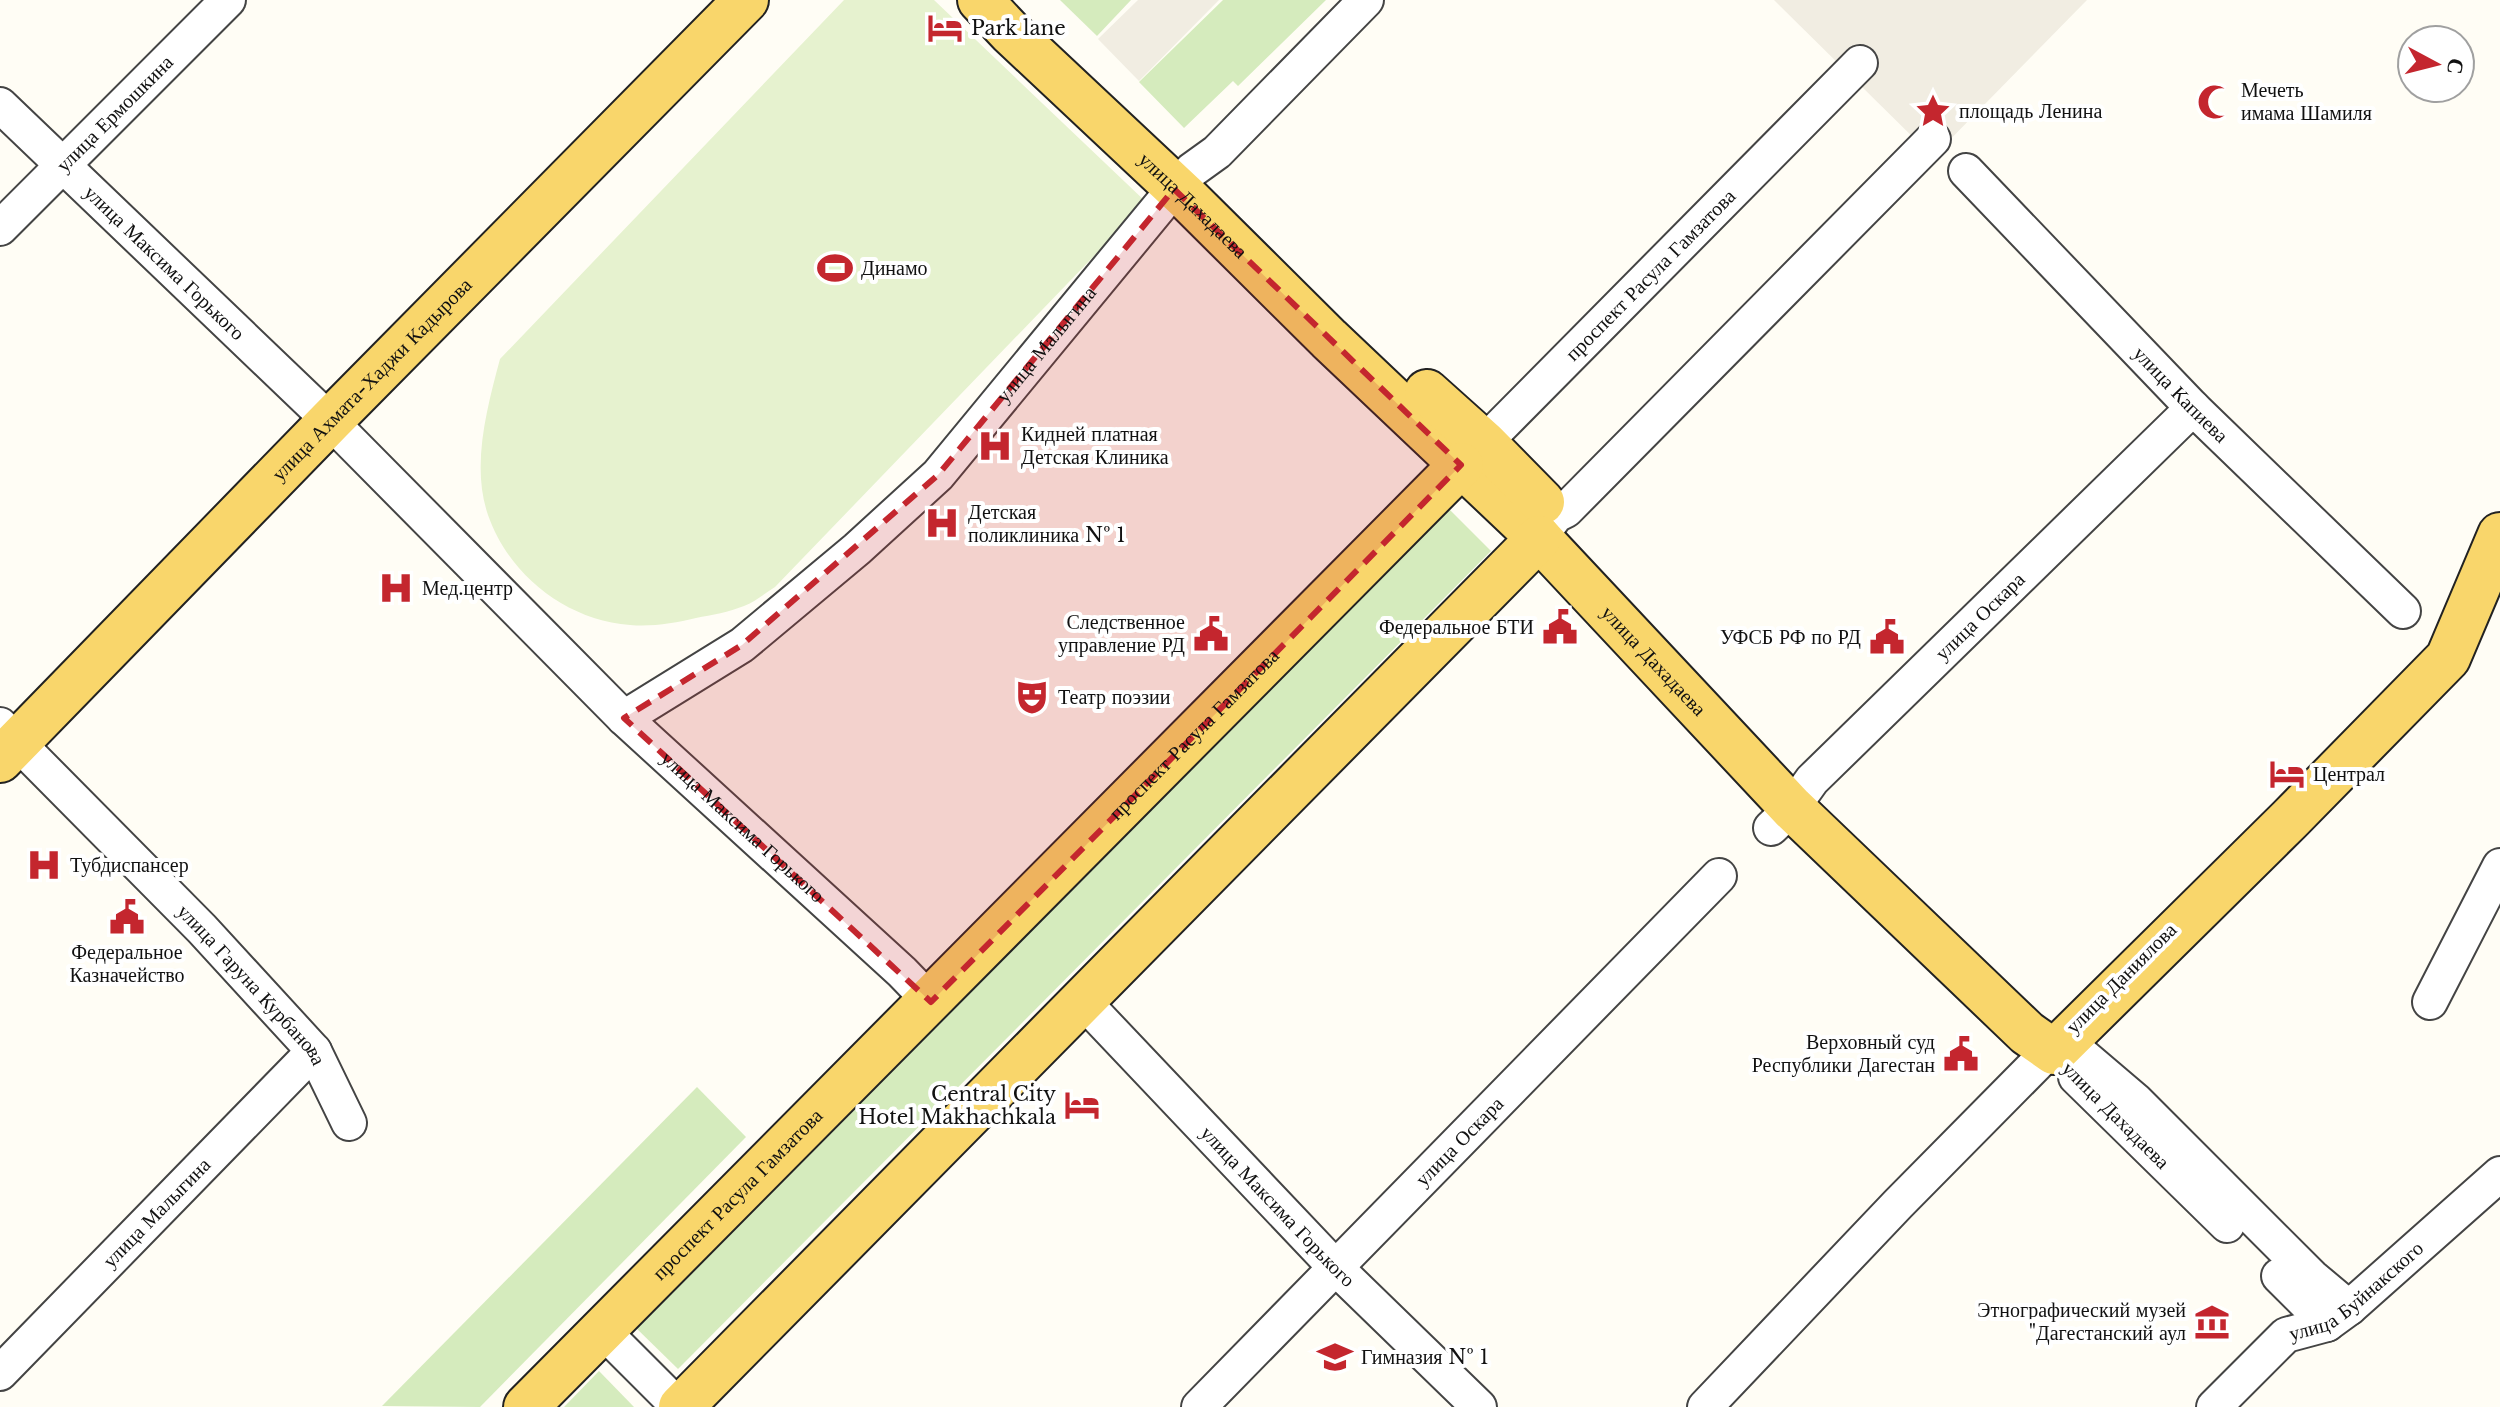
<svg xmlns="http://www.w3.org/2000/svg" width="2500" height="1407" font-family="'Libre Baskerville',serif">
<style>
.green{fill:#d5ebbd}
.pitch{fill:#e6f2cf}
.plaza{fill:#f1ede2}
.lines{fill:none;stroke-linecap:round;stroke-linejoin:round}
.minor-casing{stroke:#444;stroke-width:38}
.major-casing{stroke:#222;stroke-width:48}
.minor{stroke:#fff;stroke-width:34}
.major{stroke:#f9d66b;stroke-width:44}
.marked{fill:#c4262e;fill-opacity:0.2;stroke:#c4262e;stroke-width:6;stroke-dasharray:16 10;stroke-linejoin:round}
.labels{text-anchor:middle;stroke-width:8;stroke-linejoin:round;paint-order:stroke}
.poi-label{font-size:20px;fill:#111;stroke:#fff;text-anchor:start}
.street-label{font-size:20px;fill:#111;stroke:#fff}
</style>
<rect width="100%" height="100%" fill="#fffdf5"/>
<g class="green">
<path d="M1060,0H1131L1097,36Z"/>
<path d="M1223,0H1326L1238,86L1233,81L1184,128L1139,82Z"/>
<path d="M1446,506L1491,551L678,1369L633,1325Z"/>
<path d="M697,1087L746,1137L480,1407L382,1406Z"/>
<path d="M599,1371L634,1407H564Z"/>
</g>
<path class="pitch" d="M844,0H934L1146,202L775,587C765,593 755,602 744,606C729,612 712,615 696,618C675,623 652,627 630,625C566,620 509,575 488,515C471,466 487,408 500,359Z"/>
<g class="plaza">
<path d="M1138,0H1219L1139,81L1098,39Z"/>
<path d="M1774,0H2087L1933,157Z"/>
</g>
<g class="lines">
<g class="minor-casing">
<g id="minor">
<path id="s1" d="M0,105L330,421L624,718L902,972L931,1002"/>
<path id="s2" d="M1966,171L2193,408L2403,611"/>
<path id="s3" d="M0,228L228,0"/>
<path id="s4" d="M1466,461L1860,63"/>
<path d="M1539,538L1556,515L1566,510L1933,139"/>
<path id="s5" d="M624,718L742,645L857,549L938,475L1174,189L1192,170L1217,152L1366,0"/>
<path id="s6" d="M0,725L202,929L314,1051L349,1123"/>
<path id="s7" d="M1771,828L1792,808L1812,780L2193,408"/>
<path id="s8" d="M1081,999L1337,1269L1479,1407"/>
<path d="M2430,1002L2500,866"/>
<path d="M2076,1077L2227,1225"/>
<path d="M2279,1276L2327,1324"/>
<path d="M602,1330L679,1407"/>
<path id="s9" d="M0,1373L314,1051"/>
<path id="s10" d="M1199,1407L1719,876"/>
<path d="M1705,1407L1898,1204L2062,1038L2136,1101L2312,1277L2349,1308"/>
<path id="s11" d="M2214,1407L2286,1335L2327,1324L2349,1308L2500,1174"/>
</g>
</g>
<g class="major-casing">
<g id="major">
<path id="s12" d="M980,0L1011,33L1189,200L1329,339L1539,538L1792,808L2027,1033L2054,1052L2290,819L2448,658L2500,535"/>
<path d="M1427,392L1485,444L1542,502"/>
<path id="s13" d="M0,760L330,421L746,0"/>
<path id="s14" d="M526,1407L1461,465"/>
<path d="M681,1407L1539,538"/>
</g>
</g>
<use href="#minor" class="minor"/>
<use href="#major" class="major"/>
</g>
<path class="marked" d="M1174,189L1461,465L931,1002L624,718L742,645L938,475Z"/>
<defs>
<g id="hotel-bare" transform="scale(2.76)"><path d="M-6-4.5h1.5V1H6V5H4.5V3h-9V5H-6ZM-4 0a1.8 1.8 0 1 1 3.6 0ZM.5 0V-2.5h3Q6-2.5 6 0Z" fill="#c4262e" stroke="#fff" stroke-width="2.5" paint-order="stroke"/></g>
<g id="mosque-bare" transform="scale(2.76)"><path d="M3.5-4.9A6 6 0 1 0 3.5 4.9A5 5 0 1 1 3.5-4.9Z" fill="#c4262e" stroke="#fff" stroke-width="2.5" paint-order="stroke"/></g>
<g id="sight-bare" transform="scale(2.76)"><path d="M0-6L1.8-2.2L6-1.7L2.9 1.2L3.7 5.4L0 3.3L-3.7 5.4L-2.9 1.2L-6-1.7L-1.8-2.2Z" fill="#c4262e" stroke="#fff" stroke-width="2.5" paint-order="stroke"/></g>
<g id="stadium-bare" transform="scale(2.76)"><path d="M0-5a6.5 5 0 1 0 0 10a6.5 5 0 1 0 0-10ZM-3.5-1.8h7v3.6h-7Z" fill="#c4262e" stroke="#fff" stroke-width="2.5" paint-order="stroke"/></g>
<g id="hospital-bare" transform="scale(2.76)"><path d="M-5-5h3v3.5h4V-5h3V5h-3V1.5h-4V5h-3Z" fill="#c4262e" stroke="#fff" stroke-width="2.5" paint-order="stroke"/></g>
<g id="civic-bare" transform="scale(2.76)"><path d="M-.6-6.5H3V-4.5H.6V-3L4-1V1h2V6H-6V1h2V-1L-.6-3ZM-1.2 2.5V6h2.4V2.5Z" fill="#c4262e" stroke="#fff" stroke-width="2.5" paint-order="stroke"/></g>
<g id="theatre-bare" transform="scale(2.76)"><path d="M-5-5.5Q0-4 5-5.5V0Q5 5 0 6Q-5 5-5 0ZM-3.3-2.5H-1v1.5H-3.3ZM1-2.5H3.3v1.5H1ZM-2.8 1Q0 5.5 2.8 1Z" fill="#c4262e" stroke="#fff" stroke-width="2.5" paint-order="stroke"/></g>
<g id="museum-bare" transform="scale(2.76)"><path d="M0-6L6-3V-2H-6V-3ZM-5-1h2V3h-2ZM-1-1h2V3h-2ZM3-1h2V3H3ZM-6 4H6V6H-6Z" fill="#c4262e" stroke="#fff" stroke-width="2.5" paint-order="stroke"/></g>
<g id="school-bare" transform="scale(2.76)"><path d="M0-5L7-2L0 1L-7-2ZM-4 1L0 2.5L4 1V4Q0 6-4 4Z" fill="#c4262e" stroke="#fff" stroke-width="2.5" paint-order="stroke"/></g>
</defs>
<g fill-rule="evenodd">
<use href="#hotel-bare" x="945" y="28"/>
<use href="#mosque-bare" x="2215" y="102"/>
<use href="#sight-bare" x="1933" y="111"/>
<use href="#stadium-bare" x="835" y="268"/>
<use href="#hospital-bare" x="995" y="446"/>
<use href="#hospital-bare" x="942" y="523"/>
<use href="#hospital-bare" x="396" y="588"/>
<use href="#civic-bare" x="1560" y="627"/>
<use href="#civic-bare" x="1211" y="634"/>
<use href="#civic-bare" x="1887" y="637"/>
<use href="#theatre-bare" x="1032" y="697"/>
<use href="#hotel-bare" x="2287" y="774"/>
<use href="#hospital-bare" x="44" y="865"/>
<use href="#civic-bare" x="127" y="917"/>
<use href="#civic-bare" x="1961" y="1054"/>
<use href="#hotel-bare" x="1082" y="1105"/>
<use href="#museum-bare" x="2212" y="1322"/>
<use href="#school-bare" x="1335" y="1357"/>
</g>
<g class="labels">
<g class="poi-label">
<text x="971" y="35">Park lane</text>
<text x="2241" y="97">Мечеть<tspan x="2241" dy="23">имама Шамиля</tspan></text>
<text x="1959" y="118">площадь Ленина</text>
<text x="861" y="275">Динамо</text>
<text x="1021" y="441">Кидней платная<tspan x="1021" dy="23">Детская Клиника</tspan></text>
<text x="968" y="519">Детская<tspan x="968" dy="23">поликлиника № 1</tspan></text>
<text x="422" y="595">Мед.центр</text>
<text x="1185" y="629" text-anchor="end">Следственное<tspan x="1185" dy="23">управление РД</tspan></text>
<text x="1534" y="634" text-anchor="end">Федеральное БТИ</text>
<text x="1861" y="644" text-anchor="end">УФСБ РФ по РД</text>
<text x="1058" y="704">Театр поэзии</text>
<text x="2313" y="781">Централ</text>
<text x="70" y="872">Тубдиспансер</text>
<text x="127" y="959" text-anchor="middle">Федеральное<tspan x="127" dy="23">Казначейство</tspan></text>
<text x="1935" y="1049" text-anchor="end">Верховный суд<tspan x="1935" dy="23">Республики Дагестан</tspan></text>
<text x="1056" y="1101" text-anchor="end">Central City<tspan x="1056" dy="23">Hotel Makhachkala</tspan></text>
<text x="2186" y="1317" text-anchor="end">Этнографический музей<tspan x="2186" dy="23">"Дагестанский аул</tspan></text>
<text x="1361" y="1364">Гимназия № 1</text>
</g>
<g class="street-label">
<text dy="7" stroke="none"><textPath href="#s3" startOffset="162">улица Ермошкина</textPath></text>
<text dy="7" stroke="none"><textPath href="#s12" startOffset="296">улица Дахадаева</textPath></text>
<text dy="7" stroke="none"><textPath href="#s1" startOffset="228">улица Максима Горького</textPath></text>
<text dy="7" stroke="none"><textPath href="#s4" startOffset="262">проспект Расула Гамзатова</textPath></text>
<text dy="7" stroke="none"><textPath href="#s5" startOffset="568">улица Малыгина</textPath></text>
<text dy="7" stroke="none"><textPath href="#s13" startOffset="532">улица Ахмата-Хаджи Кадырова</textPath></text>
<text dy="7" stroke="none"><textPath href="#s2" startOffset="310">улица Капиева</textPath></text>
<text dy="7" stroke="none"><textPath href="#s7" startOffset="298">улица Оскара</textPath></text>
<text dy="7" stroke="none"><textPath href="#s12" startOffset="944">улица Дахадаева</textPath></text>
<text dy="7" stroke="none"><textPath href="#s14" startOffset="948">проспект Расула Гамзатова</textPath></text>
<text dy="7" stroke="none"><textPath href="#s1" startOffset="1036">улица Максима Горького</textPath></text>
<text transform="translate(2121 978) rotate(-45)" y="7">улица Даниялова</text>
<text dy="7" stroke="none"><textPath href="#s6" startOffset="362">улица Гаруна Курбанова</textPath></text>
<text transform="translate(2116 1115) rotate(45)" y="7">улица Дахадаева</text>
<text dy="7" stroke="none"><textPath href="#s10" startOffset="372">улица Оскара</textPath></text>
<text dy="7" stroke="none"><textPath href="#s14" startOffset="300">проспект Расула Гамзатова</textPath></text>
<text dy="7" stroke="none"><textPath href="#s8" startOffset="286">улица Максима Горького</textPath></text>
<text dy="7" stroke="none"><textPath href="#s9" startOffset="224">улица Малыгина</textPath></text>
<text dy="7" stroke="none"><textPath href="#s11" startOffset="186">улица Буйнакского</textPath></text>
</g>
</g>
<g transform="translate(2436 64) rotate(97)"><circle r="38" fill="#ffffff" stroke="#a0a0a0" stroke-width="2"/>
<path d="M0-6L14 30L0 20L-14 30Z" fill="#c4262e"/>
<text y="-12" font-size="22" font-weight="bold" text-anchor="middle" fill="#111111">С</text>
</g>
</svg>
